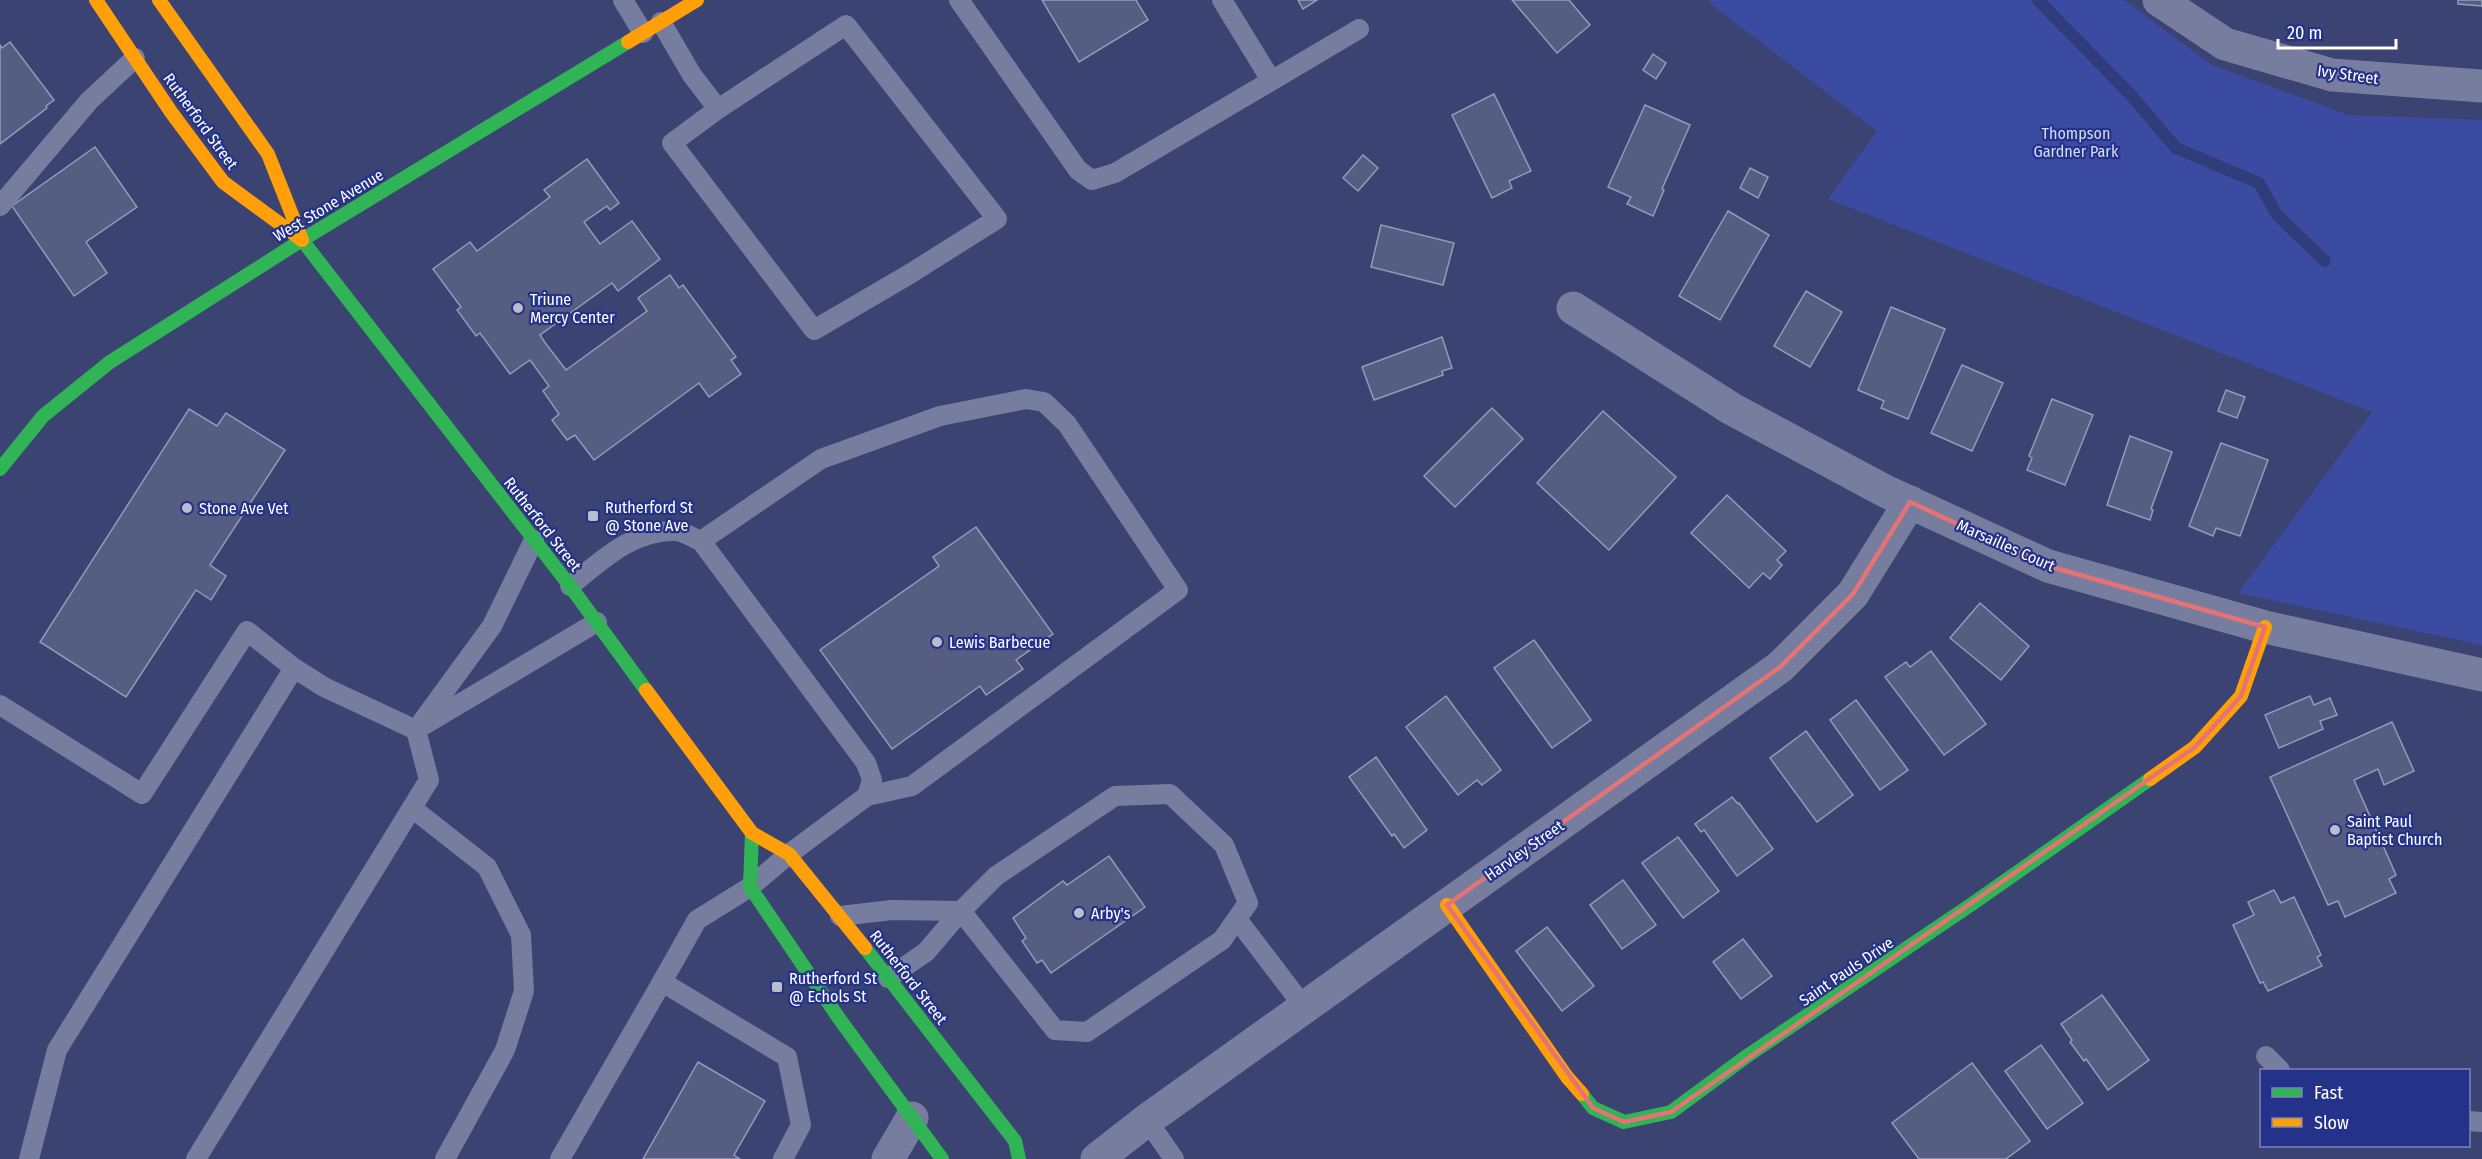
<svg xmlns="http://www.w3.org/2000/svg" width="2482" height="1159" font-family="'Fira Sans Condensed',sans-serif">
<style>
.green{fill:#3b4ba1}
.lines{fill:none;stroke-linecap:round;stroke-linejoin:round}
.stream{stroke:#313c7b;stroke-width:12}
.building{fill:#565d82;stroke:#969ab5;stroke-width:1.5}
.lane{stroke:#777d9f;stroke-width:20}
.street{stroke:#777d9f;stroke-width:33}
.fast{stroke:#30b455;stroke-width:14}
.slow{stroke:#ff9f0a;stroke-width:14}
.marked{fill:none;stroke:#e47373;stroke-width:4.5;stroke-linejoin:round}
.poi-dot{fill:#babdce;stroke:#243289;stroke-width:2}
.labels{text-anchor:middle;stroke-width:4.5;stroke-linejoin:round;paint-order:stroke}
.street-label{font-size:16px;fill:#fff;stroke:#243289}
.park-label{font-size:16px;fill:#d5daf7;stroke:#243289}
.poi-label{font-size:16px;fill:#fff;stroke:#243289;text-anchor:start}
</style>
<rect width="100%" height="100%" fill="#3b4372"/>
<path class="green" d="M1711,0H2124L2212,65L2349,115L2482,120V645L2238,593L2372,412L1828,199L1877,131L1708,2Z"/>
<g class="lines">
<path class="stream" d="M2038,0L2129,93L2176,148L2259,183L2277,215L2325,261"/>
</g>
<g class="building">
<path d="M1042,0H1136L1148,20L1079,62Z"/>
<path d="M1298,0H1317L1303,9Z"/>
<path d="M1512,0H1569L1590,25L1557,53Z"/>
<path d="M2458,0H2482V6L2458,4Z"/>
<path d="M10,42L54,100L46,106L47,108L0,144V45L2,48Z"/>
<path d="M1653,54L1666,63L1656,79L1643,70Z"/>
<path d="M1494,94L1531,171L1509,181L1512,188L1492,198L1452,115Z"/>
<path d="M1645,105L1690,125L1662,189L1664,190L1653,216L1627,204L1631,197L1608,187Z"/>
<path d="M95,147L137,207L86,242L107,273L74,296L12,206Z"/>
<path d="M1363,155L1378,168L1358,191L1343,178Z"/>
<path d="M587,159L619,203L610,210L607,206L584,222L600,244L632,221L660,259L618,291L612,283L540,335L546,344L566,370L647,311L638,298L670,275L679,288L683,285L736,357L731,360L741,374L709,397L699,383L594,460L575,435L567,440L552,420L559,414L543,391L549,386L530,360L510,374L480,333L476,336L457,310L461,307L433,269L470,242L477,251L550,197L544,190Z"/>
<path d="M1750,168L1768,177L1758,198L1740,188Z"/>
<path d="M1728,211L1769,235L1720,320L1679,296Z"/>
<path d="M1381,225L1454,243L1443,285L1371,267Z"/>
<path d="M1806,291L1842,312L1810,367L1774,346Z"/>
<path d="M1891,307L1945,329L1908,419L1881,408L1884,401L1858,390Z"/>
<path d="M1442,337L1452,368L1442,371L1443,375L1374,400L1362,367Z"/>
<path d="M1962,365L2003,383L1972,451L1931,433Z"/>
<path d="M2226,390L2245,397L2237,418L2218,411Z"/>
<path d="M2052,399L2093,415L2065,485L2027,470L2032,458L2029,456Z"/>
<path d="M1492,408L1523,439L1455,507L1424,476Z"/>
<path d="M189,409L217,426L226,413L285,450L210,565L226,576L211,600L196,590L126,697L40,642Z"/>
<path d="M1603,411L1676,477L1609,550L1537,483Z"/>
<path d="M2130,436L2172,452L2151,509L2153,510L2150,520L2107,505Z"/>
<path d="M2221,443L2268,460L2240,536L2216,528L2213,536L2189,526Z"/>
<path d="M1727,495L1786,551L1777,560L1782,565L1770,579L1763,573L1749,588L1691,533Z"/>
<path d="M976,527L1053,634L1016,660L1023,669L986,695L980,686L892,749L820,650L939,566L933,557Z"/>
<path d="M1980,603L2029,646L2001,680L1950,638Z"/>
<path d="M1534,640L1591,720L1552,748L1494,668Z"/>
<path d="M1931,651L1986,724L1944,755L1885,677L1906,662L1910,667Z"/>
<path d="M1446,696L1501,770L1482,785L1477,780L1458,795L1406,727Z"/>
<path d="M2310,696L2314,705L2330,698L2337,715L2320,721L2323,729L2279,748L2265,715Z"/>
<path d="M1856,700L1908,770L1880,790L1830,720Z"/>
<path d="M2392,722L2414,771L2384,785L2378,769L2354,780L2396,875L2389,879L2396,893L2345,917L2338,901L2328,905L2270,777Z"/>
<path d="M1806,731L1853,795L1817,822L1770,758Z"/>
<path d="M1376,757L1427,830L1404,848L1394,834L1392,836L1349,777Z"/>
<path d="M1732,797L1738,804L1739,803L1773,849L1737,876L1704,830L1701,832L1695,824Z"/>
<path d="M1678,837L1719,891L1683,918L1642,863Z"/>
<path d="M1109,856L1145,907L1051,973L1042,960L1037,963L1022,941L1026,938L1013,918L1063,881L1067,885Z"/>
<path d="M1623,880L1656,925L1622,949L1590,905Z"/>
<path d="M2274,890L2281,903L2294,897L2321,955L2317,957L2322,966L2268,991L2263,982L2260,983L2233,925L2254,915L2248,902Z"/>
<path d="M1547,927L1594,986L1562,1011L1516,951Z"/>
<path d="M1743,939L1772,976L1741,999L1713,962Z"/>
<path d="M2102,995L2149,1060L2108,1090L2086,1059L2084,1061L2070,1042L2072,1040L2061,1024Z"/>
<path d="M2041,1045L2083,1103L2047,1129L2005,1071Z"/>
<path d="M698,1062L765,1101L734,1155L740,1159H643Z"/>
<path d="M1972,1063L2030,1141L2006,1159H1919L1892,1123Z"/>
</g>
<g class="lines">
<g class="lane">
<path d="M623,0L643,33"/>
<path d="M959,0L1078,170L1092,180L1115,173L1359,29"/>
<path d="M1222,0L1271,80"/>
<path d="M661,22L692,75L718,109"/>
<path d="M846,25L997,219L908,275L814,330L672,143L718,109Z"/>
<path d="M0,206L89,101L135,58"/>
<path d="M701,541L821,459L940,416L1026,399L1044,402L1067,424L1178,590L912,786L867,796"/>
<path d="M570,586C601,561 632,530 675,531C683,531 693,538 701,541L866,763L872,780L867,796L789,854L750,887L697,920L662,982"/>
<path d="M0,705L142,794L247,631L294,668L324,687L416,730L429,780L196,1159"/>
<path d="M424,725L597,622"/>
<path d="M416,730L492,626L534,540"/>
<path d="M412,808L487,867L521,935L524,991L505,1050L445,1159"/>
<path d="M840,916L892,910L961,911L996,876L1115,796L1170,794L1224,845L1248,903L1222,940L1087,1032L1055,1030L961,911L926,952L888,978"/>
<path d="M1237,919L1304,1007"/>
<path d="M2266,1056L2280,1070"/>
<path d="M1147,1120L1174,1159"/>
<path d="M2468,1121L2482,1122"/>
<path d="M29,1159L57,1050L294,668"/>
<path d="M560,1159L662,982L787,1057L801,1125L783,1159"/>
</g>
<g class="street">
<path d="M2159,0L2225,44L2332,75L2482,86"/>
<path d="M1573,308L1732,409L1885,491L2048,566L2265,627L2482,675"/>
<path d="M888,1159L912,1118"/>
<path d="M1097,1159L1147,1120L1780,667L1853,594L1910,502"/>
</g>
<g class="fast">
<path d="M302,240L570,586L646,690"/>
<path d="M302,240L628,42"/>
<path d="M0,469L43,416L110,362L302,240"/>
<path d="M752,833L750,887L838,1017L942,1159"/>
<path d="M865,948L1015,1141L1019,1159"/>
<path d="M1582,1094L1593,1108L1624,1122L1671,1112L1747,1056L1972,904L2150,779"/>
</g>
<g class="slow">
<path d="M96,0L171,112L223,182L302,240"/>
<path d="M159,0L268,154L302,240"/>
<path d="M628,42L697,0"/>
<path d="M646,690L752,833L789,854L865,948"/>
<path d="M2150,779L2195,747L2241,696L2265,627"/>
<path d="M1447,905L1567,1077L1582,1094"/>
</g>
</g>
<path class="marked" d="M1910,502L2048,566L2265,627L2241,696L2195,747L1671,1112L1624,1122L1593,1108L1447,905L1780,667L1853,594Z"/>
<g class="poi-dot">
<circle cx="518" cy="308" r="6"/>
<circle cx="187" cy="508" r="6"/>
<rect x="587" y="510" width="12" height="12" rx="3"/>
<circle cx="937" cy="642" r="6"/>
<circle cx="2335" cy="830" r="6"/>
<circle cx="1079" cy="913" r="6"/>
<rect x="771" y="981" width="12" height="12" rx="3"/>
</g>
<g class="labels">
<g class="street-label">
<text transform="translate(2348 74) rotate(8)" y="6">Ivy Street</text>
<text transform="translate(201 121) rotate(54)" y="6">Rutherford Street</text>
<text transform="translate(328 205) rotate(-31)" y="6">West Stone Avenue</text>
<text transform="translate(543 524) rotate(52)" y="6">Rutherford Street</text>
<text transform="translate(2006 545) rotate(24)" y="6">Marsailles Court</text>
<text transform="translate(1524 850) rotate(-35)" y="6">Harvley Street</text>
<text transform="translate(1846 971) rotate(-34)" y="6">Saint Pauls Drive</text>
<text transform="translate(909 977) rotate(52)" y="6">Rutherford Street</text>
</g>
<g class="park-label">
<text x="2076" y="139">Thompson<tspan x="2076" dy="18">Gardner Park</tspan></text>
</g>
<g class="poi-label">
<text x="530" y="305">Triune<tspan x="530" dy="18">Mercy Center</tspan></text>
<text x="605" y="513">Rutherford St<tspan x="605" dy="18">@ Stone Ave</tspan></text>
<text x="199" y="514">Stone Ave Vet</text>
<text x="949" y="648">Lewis Barbecue</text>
<text x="2347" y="827">Saint Paul<tspan x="2347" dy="18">Baptist Church</tspan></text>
<text x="1091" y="919">Arby's</text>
<text x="789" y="984">Rutherford St<tspan x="789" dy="18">@ Echols St</tspan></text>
</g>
</g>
<rect x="2260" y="1069" width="210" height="78" fill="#243289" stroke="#7c84b8" stroke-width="1.5"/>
<rect x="2272" y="1088" width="30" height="9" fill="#30b455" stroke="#7c84b8" stroke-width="1.5"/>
<text x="2314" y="1099" font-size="18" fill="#ffffff">Fast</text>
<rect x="2272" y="1118" width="30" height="9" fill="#ff9f0a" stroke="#7c84b8" stroke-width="1.5"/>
<text x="2314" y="1129" font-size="18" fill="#ffffff">Slow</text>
<path d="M2278 39v9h118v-9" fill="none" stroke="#ffffff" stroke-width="3"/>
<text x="2287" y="39" font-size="18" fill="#ffffff" stroke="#243289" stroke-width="4.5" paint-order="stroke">20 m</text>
</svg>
